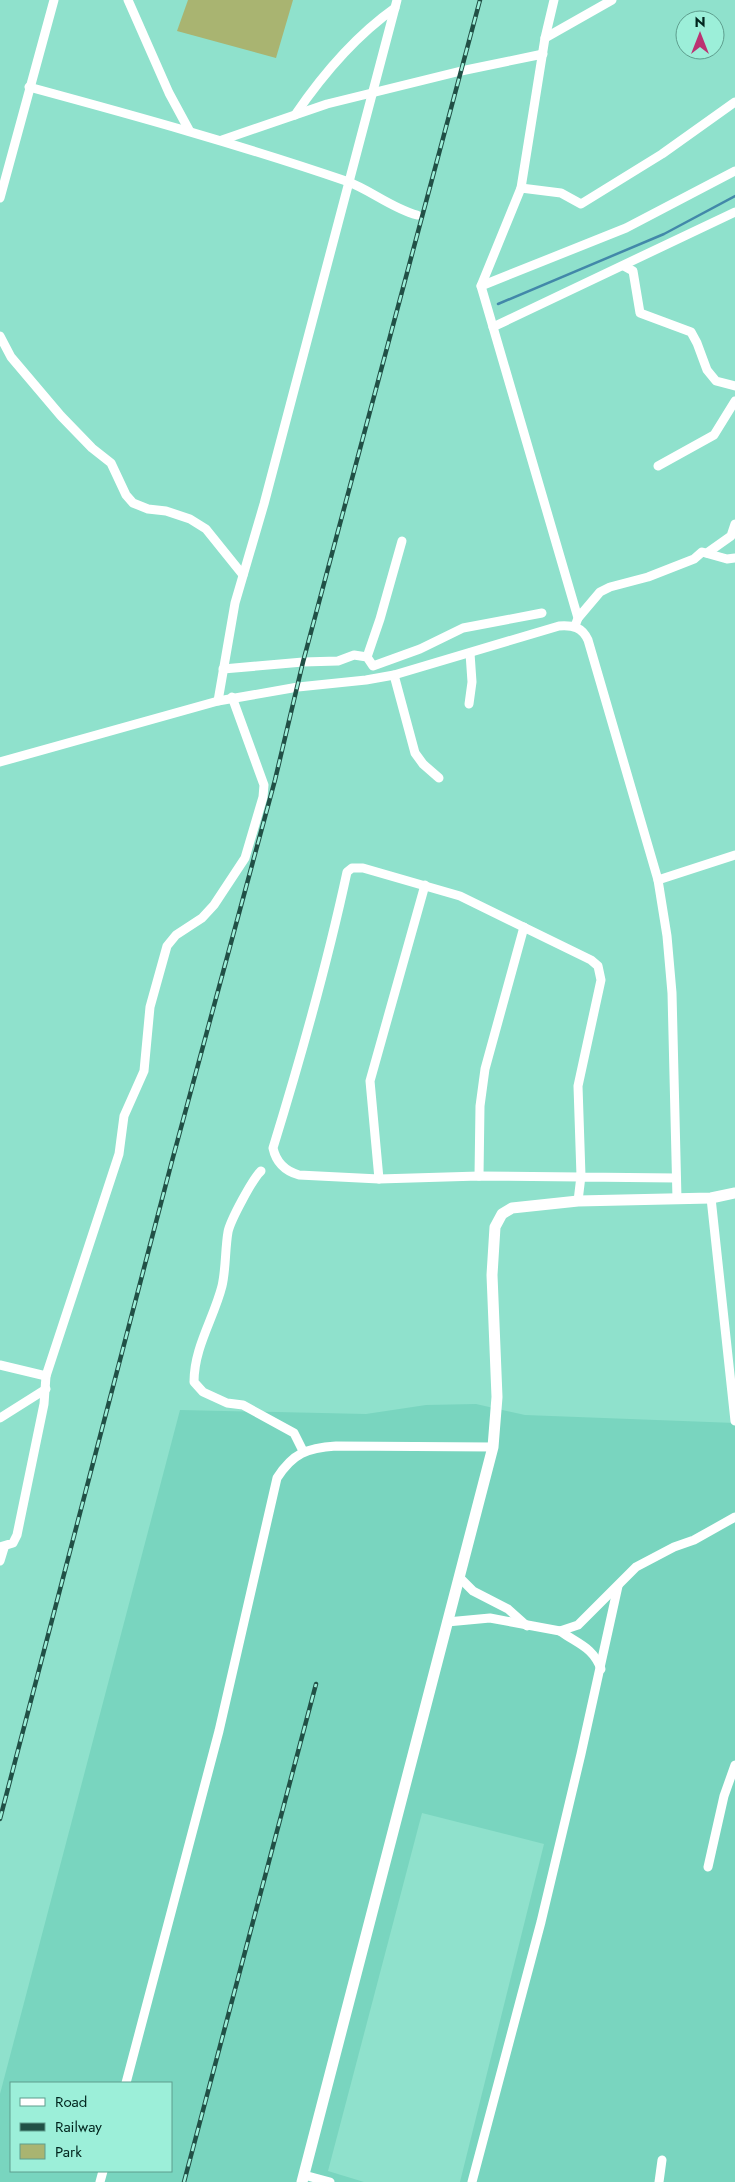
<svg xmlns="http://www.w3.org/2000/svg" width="735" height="2182" font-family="Jost,sans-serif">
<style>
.built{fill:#79d5bf;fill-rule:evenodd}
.green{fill:#a9b471}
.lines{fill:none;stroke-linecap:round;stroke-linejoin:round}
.stream{stroke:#4288a9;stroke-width:2.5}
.minor{stroke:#fff;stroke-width:9}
.major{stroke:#fff;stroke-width:11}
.rail-casing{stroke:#215046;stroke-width:4.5}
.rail{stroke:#9cefd9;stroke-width:2.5;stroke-dasharray:8;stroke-linecap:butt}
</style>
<rect width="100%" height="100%" fill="#8fe1cc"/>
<path class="built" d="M476,1404L525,1415L735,1423V2182H460L544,1844L422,1813L328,2171L364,2182H0V2094L180,1410L366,1414L426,1405ZM11,2083H171V2171H11Z"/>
<path class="green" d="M188,0H293L276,58L177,31Z"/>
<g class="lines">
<path class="stream" d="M498,304L664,234L735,196"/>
<g class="minor">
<path d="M128,0L169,93L189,130"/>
<path d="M545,38L612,0"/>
<path d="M29,87C136,116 241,145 346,181C371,190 391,208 417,215"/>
<path d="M295,115C323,74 354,37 395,8"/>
<path d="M222,140L327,104L461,71L543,54"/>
<path d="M521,188L561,193L581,204L662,154L735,102"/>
<path d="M0,198L54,0"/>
<path d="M624,266L633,271L640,313L691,332L697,343L707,370L716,381L735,386"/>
<path d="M481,286L626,228L735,171"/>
<path d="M493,327L481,286L521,188L545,38L554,0"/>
<path d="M0,336L11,357L61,416L92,448L111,463L126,495L133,503L148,509L166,511L190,519L206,529L243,575"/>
<path d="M658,466L714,435L735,401"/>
<path d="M707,553L731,536L735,524"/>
<path d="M578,618L600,592L610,587L648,577L694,559L702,552L727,559L735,558"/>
<path d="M575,626L578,618L493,327L735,212"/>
<path d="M367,657L380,619L402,541"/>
<path d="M223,669L303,662L338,661L354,655L367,657L373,666L420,649L463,628L542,613"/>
<path d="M394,675L415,753L423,764L439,778"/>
<path d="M218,701L235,603L264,504L397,0"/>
<path d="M469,704L472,682L470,653"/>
<path d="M0,762L218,701L298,687L366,680L394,675L559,626C573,625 582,627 588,640L658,880L667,936L672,993L677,1199"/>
<path d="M658,880L735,855"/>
<path d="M261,1171C253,1178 230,1221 228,1232C225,1249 226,1269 222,1286C214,1318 194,1347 194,1382L203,1392L227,1403L243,1405L294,1433L303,1451"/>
<path d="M479,1176L480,1106L485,1069L524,927"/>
<path d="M379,1179L370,1081L425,885"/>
<path d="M711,1198L735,1421"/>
<path d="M578,1201L581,1176L578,1086L601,980L598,966L591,960L460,896L363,868H352L347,872C327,965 301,1057 273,1148C276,1162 285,1171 299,1175L379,1179L479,1176L676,1178"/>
<path d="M0,1365L46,1376"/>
<path d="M0,1418L46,1389"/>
<path d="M0,1547L13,1543L17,1535L44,1404L46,1376L119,1154L124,1116L144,1071L150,1007L167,946L176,935L202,918L214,905L245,858L263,797L264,785L232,697"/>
<path d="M0,1561L4,1548"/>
<path d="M459,1577L473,1591L508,1609L527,1626"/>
<path d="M447,1622L490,1618L560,1631L578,1625L636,1567L674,1547L694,1540L735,1517"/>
<path d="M560,1631C578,1644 593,1647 601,1669"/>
<path d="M708,1867L724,1796L735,1765"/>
<path d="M126,2083L219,1731L277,1478C293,1453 307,1448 336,1446L493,1447"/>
<path d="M304,2175L330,2182"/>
<path d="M100,2182L103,2171"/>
<path d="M472,2182L541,1922L581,1754L618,1586"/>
<path d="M659,2182L662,2160"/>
</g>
<path class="major" d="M302,2182L493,1447L497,1397L492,1275L495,1227L502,1214L512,1208L578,1201L711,1198L735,1193"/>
<g class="rail-casing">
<g id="rail">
<path d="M0,1819L172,1161L275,780L303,662L480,0"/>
<path d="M184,2182L316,1684"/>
</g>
</g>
<use href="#rail" class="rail"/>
</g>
<rect x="10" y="2082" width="162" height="90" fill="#9cefd9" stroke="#5e9e8e"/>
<rect x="20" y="2098" width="25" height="8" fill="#ffffff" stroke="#5e9e8e"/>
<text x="55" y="2107" font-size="15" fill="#01251e">Road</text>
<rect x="20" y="2123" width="25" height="8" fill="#215046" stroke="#5e9e8e"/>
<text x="55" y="2132" font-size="15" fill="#01251e">Railway</text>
<rect x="20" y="2144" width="25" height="15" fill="#a9b471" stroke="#5e9e8e"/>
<text x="55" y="2157" font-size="15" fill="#01251e">Park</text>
<g transform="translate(700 35)"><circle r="24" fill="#9cefd9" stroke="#5e9e8e"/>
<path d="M0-4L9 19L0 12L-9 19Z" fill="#bb3372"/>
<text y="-8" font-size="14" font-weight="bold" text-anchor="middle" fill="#01251e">N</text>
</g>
</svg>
